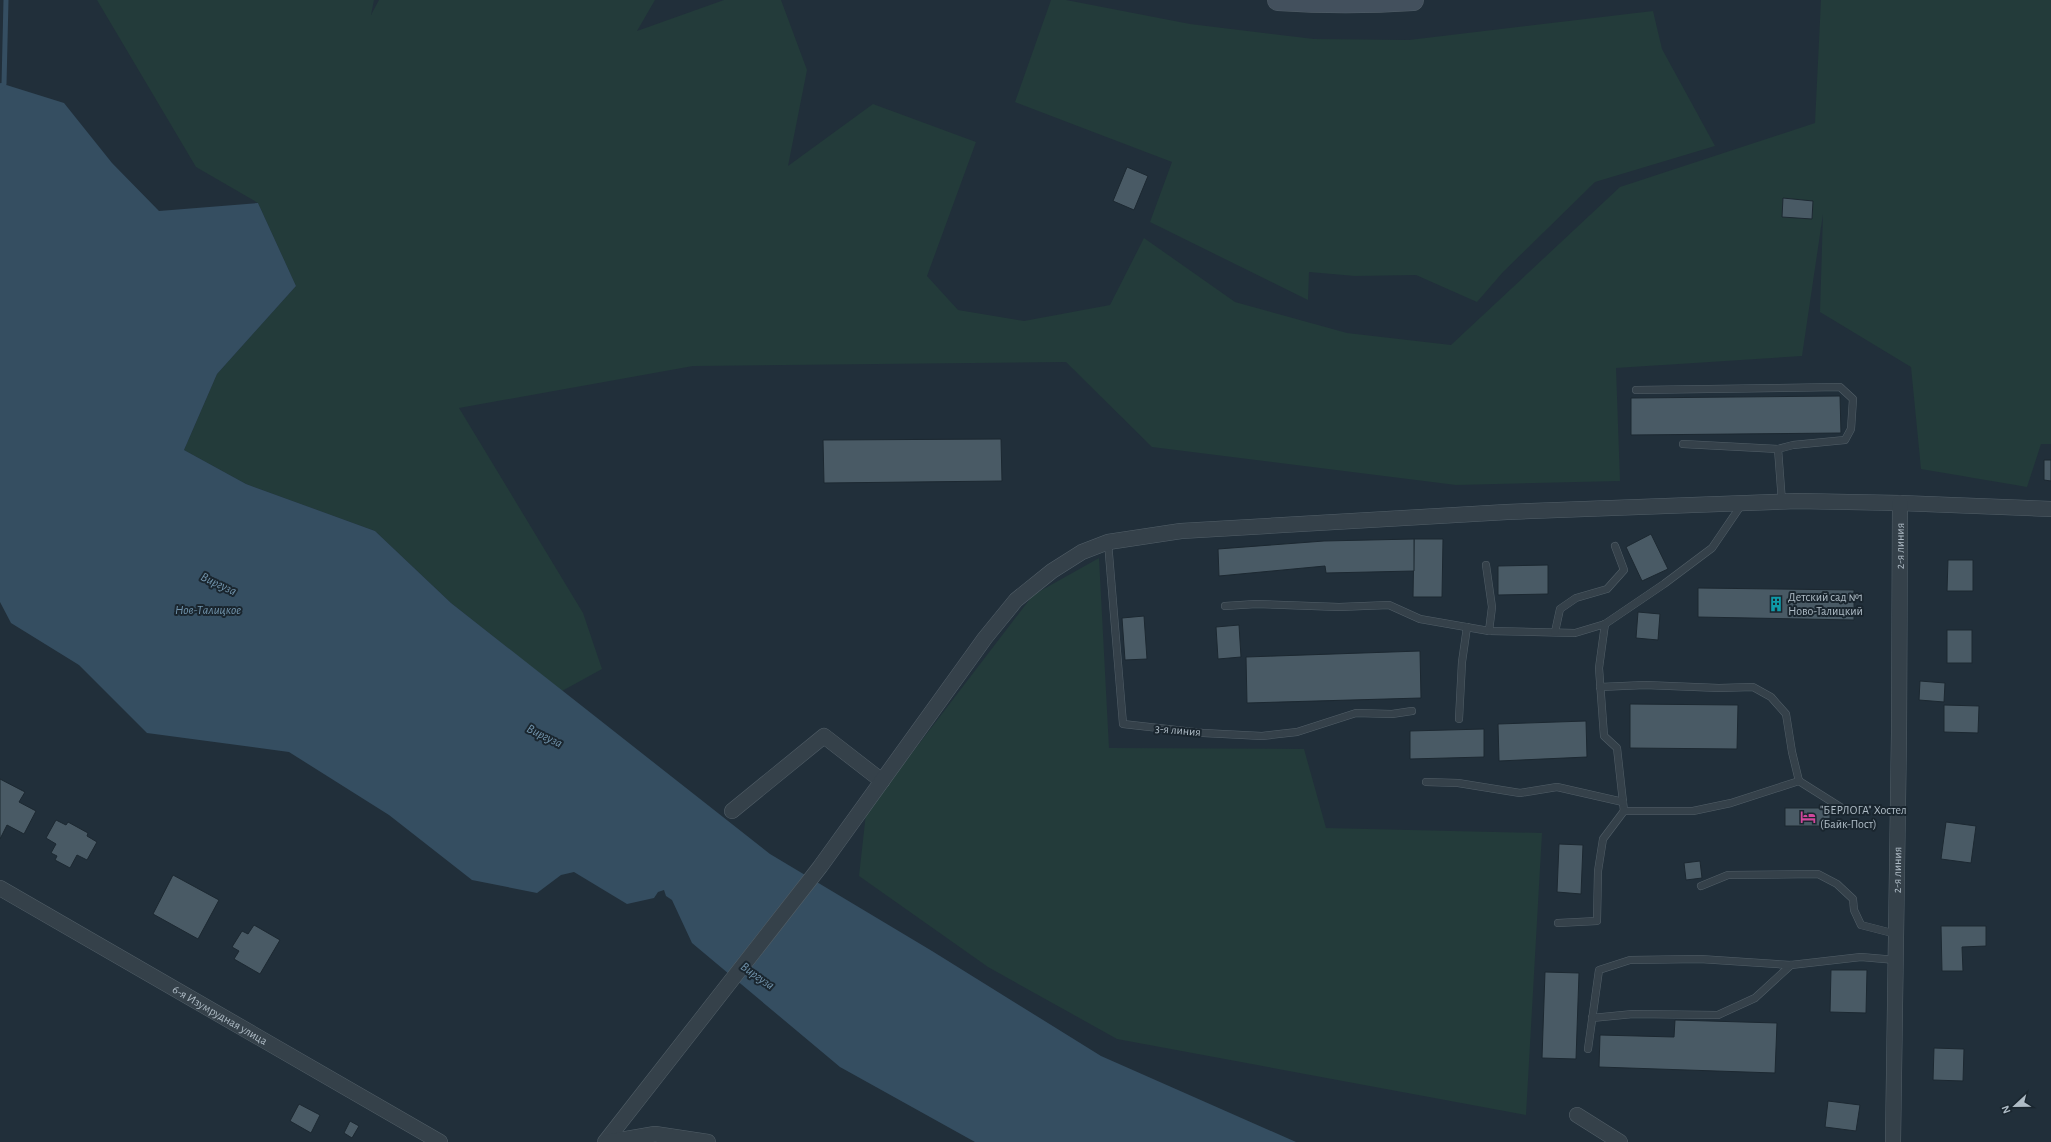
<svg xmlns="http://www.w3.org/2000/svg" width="2051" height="1142" font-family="'Alegreya Sans',sans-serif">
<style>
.green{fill:#233b3a}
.water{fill:#354e61}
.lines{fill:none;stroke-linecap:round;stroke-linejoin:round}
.stream{stroke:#354e61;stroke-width:5}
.building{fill:#495a65;stroke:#1c2831}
.service-casing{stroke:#525f68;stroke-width:8}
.minor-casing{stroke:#525f68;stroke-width:16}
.secondary-casing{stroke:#525f68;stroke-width:22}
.service{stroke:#35414a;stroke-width:7}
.minor{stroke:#35414a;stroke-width:15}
.secondary{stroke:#43505d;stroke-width:21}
.labels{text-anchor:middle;stroke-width:4;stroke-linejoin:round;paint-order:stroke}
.street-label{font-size:12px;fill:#afbcc6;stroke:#1a262f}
.poi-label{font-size:12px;fill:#afbcc6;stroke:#1a262f;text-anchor:start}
.water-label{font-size:13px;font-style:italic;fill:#7092aa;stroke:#1a262f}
</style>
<rect width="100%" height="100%" fill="#212f3a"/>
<g class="green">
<path d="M97,0H374L371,15L379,0H655L637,31L724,0H781L807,70L788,166L873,104L976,142L927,276L958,310L1024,321L1110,305L1144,238L1235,302L1347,333L1451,345L1620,187L1815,123L1821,0H2051V444H2041L2027,487L1921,469L1911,367L1820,312L1823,214L1802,356L1616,368L1620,481L1456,485L1152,447L1066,362L693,366L459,408L583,613L602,669L562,691L451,603L375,531L246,484L184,450L217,374L296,286L258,203L196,167Z"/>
<path d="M1051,0H1066L1190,24L1314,39L1409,40L1653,11L1662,49L1715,146L1595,182L1503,272L1477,302L1416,275L1355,276L1309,272L1308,300L1150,222L1172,162L1015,102Z"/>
<path d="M1099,558L1109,748L1304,749L1326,828L1542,833L1526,1115L1117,1039L988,967L859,876L866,813L1033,595Z"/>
</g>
<path class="water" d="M0,83L64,103L112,163L159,211L258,203L296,286L217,374L184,450L246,484L375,531L451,603L770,854L932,951L1101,1056L1296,1142H975L840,1067L692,943L672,900L666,896L664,890L658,892L654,898L627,904L574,872L561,875L537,893L472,880L389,815L289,752L147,733L79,665L11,623L0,602Z"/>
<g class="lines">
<path class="stream" d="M0,87L4,84L6,0"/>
</g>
<g class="building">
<path d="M1127,167L1148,176L1134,210L1113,201Z"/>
<path d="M1783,198L1813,201L1812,219L1782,217Z"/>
<path d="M1840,396L1841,433L1631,435V398Z"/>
<path d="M1001,439L1002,481L824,483L823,440Z"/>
<path d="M2044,460H2051V481L2044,480Z"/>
<path d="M1651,534L1668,569L1642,581L1626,547Z"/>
<path d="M1414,539H1443L1442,597H1413Z"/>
<path d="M1414,539V571L1326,573L1325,566L1219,576L1218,549L1324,541Z"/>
<path d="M1948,560H1973V591H1947Z"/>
<path d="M1548,565V594L1498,595V566Z"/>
<path d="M1698,588L1854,590V620L1698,617Z"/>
<path d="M1638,612L1660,614L1658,640L1636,638Z"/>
<path d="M1144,616L1147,659L1125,660L1122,618Z"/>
<path d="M1239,625L1241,657L1218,659L1216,627Z"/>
<rect x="1947" y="630" width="25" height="33"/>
<path d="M1420,651L1421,698L1247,703L1246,657Z"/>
<path d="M1920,681L1945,683L1944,702L1919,700Z"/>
<path d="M1630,704L1738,705L1737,749L1630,748Z"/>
<path d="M1944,705L1979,706L1978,733L1944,732Z"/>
<path d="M1586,721L1587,757L1499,761L1498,724Z"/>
<path d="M1484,729V757L1410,759V731Z"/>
<path d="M0,779L25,792L19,802L36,811L24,834L7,825L0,839Z"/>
<rect x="1785" y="808" width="45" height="18"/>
<path d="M56,820L66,825L68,822L88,833L87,836L97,842L87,860L77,855L70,868L55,860L57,856L51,853L56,844L46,838Z"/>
<path d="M1946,822L1976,826L1971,863L1941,859Z"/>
<path d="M1559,844L1583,845L1581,894L1557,892Z"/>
<path d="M1700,861L1702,878L1686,880L1684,863Z"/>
<path d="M173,875L219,900L198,939L153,914Z"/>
<path d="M254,925L280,940L260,974L234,959L239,951L232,947L242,931L248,934Z"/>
<path d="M1941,926H1986V946L1962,947L1963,971H1942Z"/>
<path d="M1831,970H1867L1866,1013L1830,1012Z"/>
<path d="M1545,972L1579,973L1576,1059L1542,1058Z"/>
<path d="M1675,1020L1777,1023L1775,1073L1599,1067L1600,1035L1674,1037Z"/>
<path d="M1934,1048L1964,1049L1963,1081L1933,1080Z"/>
<path d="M1828,1101L1860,1105L1856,1131L1825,1127Z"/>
<path d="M299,1104L320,1115L311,1133L290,1121Z"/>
<path d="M350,1121L359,1126L352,1138L344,1133Z"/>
</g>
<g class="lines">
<g class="service-casing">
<g id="service">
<path d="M1636,390L1840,387L1853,399L1851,429L1845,440L1793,445L1778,449L1782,502"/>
<path d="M1683,444L1778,449"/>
<path d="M1108,542L1123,724L1203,733L1262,736L1297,732L1356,713L1392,714L1412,711"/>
<path d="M1486,565L1492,607L1489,631"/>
<path d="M1225,606L1256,604L1339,607L1389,605L1420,619L1489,631L1575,633L1605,624L1664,584L1712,548L1742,504"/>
<path d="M1605,624L1599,668L1604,736L1617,748L1624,811H1693L1731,803L1799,781L1845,810"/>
<path d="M1555,632L1560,609L1576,598L1607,589L1624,570L1615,546"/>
<path d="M1600,687L1645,685L1719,688L1753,687L1771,697L1786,714L1792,752L1799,781"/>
<path d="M1459,719L1462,662L1467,627"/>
<path d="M1426,782L1458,783L1520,793L1557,787L1623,802"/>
<path d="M1701,886L1728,875L1818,874L1837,884L1853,899L1854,910L1861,925L1896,934"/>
<path d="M1558,923L1597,921L1598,871L1603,839L1624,811"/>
<path d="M1592,1018L1633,1014L1718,1015L1755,998L1791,965"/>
<path d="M1588,1049L1599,970L1630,960L1700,959L1791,965L1861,957L1896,960"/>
</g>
</g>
<g class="minor-casing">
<g id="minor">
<path d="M732,811L824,736L882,781"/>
<path id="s1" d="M0,888L440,1142"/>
<path d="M1577,1115L1620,1142"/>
<path d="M605,1142L820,867L985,638L1016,600L1052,571L1082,552L1108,542L1181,531L1507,512L1797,501L1900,503L2051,509"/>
<path d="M609,1142L655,1134L708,1142"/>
<path id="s2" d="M1893,1142L1899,733L1900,503"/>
</g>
</g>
<g class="secondary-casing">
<path id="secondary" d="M1278,0C1323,3 1368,3 1413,0"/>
</g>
<use href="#service" class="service"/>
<use href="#minor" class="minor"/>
<use href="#secondary" class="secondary"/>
</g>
<defs>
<g id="building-bare" transform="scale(1.2)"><path d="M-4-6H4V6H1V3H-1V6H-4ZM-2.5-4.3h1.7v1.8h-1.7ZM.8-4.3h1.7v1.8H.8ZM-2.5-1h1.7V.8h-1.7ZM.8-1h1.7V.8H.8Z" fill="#0f9aa8" stroke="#1a262f" stroke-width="2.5" paint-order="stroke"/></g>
<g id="hotel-bare" transform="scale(1.2)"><path d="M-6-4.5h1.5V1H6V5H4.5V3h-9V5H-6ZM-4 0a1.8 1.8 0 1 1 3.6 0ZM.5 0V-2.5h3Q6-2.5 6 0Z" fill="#d1479c" stroke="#1a262f" stroke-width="2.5" paint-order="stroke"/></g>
</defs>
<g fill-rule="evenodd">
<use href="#building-bare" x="1776" y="604"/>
<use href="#hotel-bare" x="1808" y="817"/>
</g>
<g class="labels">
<g class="street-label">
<text dy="4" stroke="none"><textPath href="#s2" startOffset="596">2-я линия</textPath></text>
<text transform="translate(1178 730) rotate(5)" y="4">3-я линия</text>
<text dy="4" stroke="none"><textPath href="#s2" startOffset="272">2-я линия</textPath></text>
<text dy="4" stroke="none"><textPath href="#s1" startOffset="254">6-я Изумрудная улица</textPath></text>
</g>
<g class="poi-label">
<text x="1788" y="601">Детский сад №1<tspan x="1788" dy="14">Ново-Талицкий</tspan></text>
<text x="1820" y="814">"БЕРЛОГА" Хостел<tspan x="1820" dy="14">(Байк-Пост)</tspan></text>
</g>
<g class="water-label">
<text transform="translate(219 583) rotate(25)" y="5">Виргуза</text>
<text x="208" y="614">Нов-Талицкое</text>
<text transform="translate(545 735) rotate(26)" y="5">Виргуза</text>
<text transform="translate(758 975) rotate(35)" y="5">Виргуза</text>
</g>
</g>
<g transform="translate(2015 1106) rotate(248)" stroke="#1a262f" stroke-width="3" paint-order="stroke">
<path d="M0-3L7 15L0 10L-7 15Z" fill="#afbcc6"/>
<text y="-6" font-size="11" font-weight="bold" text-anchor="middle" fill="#afbcc6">N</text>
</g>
</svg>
